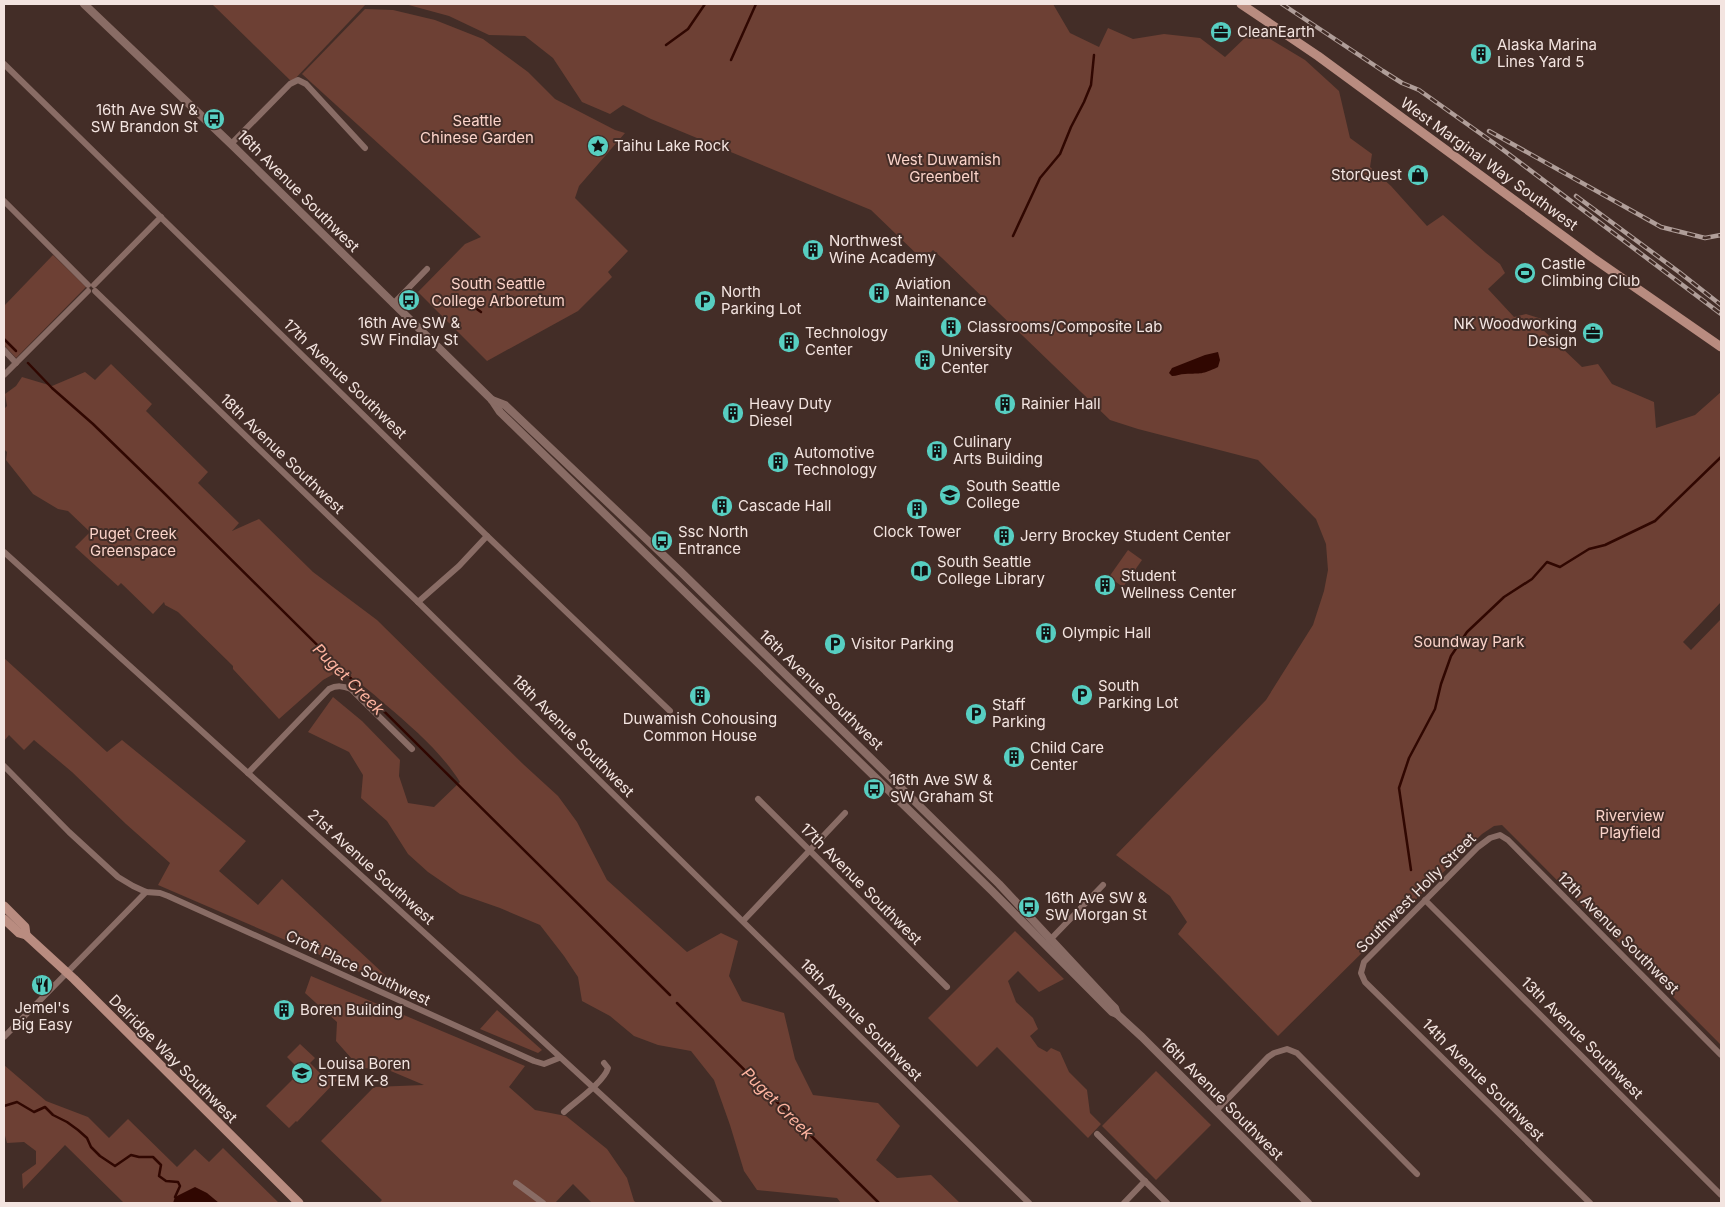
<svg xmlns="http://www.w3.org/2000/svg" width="1725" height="1207" font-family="Inter,sans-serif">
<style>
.green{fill:#6d4034}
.water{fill:#300701}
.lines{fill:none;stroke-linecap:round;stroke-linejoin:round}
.stream{stroke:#300701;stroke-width:2.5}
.minor{stroke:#896c65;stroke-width:6}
.tertiary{stroke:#896c65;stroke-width:8}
.secondary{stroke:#b98c80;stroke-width:9}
.rail-casing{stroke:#b09e99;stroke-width:4.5}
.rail{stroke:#432d27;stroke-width:2.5;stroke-dasharray:8;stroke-linecap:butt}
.labels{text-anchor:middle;stroke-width:4;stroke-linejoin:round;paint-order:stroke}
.poi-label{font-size:15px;fill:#f3e4e0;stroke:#432d27;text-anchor:start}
.park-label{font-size:15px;fill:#fbd4ca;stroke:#432d27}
.street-label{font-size:15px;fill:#f3e4e0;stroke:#432d27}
.water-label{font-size:16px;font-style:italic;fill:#feb4a0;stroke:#432d27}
</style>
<rect width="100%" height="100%" fill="#432d27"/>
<g class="green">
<path d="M212,4H366L292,82Z"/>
<path d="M405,4H1053L1070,33L1099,47L1108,28L1133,39L1164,34L1200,38L1225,57L1247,36H1249L1255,30L1305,60L1339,91L1350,138L1372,154L1370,167L1391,186L1427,226L1443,215L1486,253L1500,264L1505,273L1488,289L1514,317L1526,314L1545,320L1542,329L1582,367L1598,364L1612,384L1654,402L1656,428L1695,415L1721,392V602L1683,642L1691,650L1721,619V1045L1502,825L1494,826L1482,834L1278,1036L1178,934L1187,922L1170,896L1116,855L1266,700L1313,625L1324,591L1328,570L1326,544L1316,519L1258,460L1138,429L1110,420L942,258L933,250L923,260L871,210L651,119L623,105L610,114L582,102L553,58L525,36L489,35L449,16Z"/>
<path d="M365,9L393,10L435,20L483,39L528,72L555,99L615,130L625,133L579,186L575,198L628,251L608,272L612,277L578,311L487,361L418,292L465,244L481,237L302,74Z"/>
<path d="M53,255L86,287L16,358L4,345V306Z"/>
<path d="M111,364L152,404L146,411L208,472L198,483L239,523L232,531L259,519L313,572L377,620L523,764L558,796L577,822L607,880L687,952L721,933L738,941L729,976L742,1001L784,1013L795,1059L813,1095L878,1103L900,1126L876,1160L897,1178L931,1175L960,1203H841L837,1198L757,1190L744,1171L730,1125L714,1080L691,1051L658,1045L634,1036L610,1016L582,1001L578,977L564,956L540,925L500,908L460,894L428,872L408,854L387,821L361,798L363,775L349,752L308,732L333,697L362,721L400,760L399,776L408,803L434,807L460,782C441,752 413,728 386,705C371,692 357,679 339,671L323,680L279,719L233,669V666L178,612L165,605L164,602L153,614L121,583L118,586L75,547L90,532L68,511L58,509L33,494L6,460L7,452L4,449V409L7,406L5,394L16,386L22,377L52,386L85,372L95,380Z"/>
<path d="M1128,550L1142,560L1123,587L1109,577Z"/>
<path d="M4,658L107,752L122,740L246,841L219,871L258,905L282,879L401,990L158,885L170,863L126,824L72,772L34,740L24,750L9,735L4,741Z"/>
<path d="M1015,931L1064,979L1039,992L1018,971L1008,981L1016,1002L1033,1018L1038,1029L1030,1036L1038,1047L1047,1052L1051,1048L1060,1052L1069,1072L1087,1090L1090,1113L1101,1124L1088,1138L997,1047L977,1067L928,1018Z"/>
<path d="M311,976L525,1066L509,1087L535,1110L566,1116L607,1149L627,1178L634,1201L637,1203H592L573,1184L555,1203H379L382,1200L321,1141L374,1087L424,1085L386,1069L360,1068L336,1041L337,1022L305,993Z"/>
<path d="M497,1010L542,1050L538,1053L480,1029Z"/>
<path d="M300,1044L315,1058L310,1063L324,1077L329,1072L337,1080L297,1122L296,1121L289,1128L266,1106L301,1071L287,1057Z"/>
<path d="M4,1065L46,1101L88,1117L109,1138L128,1119L177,1167L195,1149L209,1162L223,1148L279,1203H124L65,1145L23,1189L22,1174L36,1164V1151L24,1142L7,1143L4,1132Z"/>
<path d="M1156,1071L1211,1125L1156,1180L1102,1126Z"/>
</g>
<g class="water">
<path d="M1218,352L1220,360L1218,367C1201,375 1202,373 1185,374C1180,374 1177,376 1172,376L1169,373L1172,368L1205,355Z"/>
<path d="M195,1187L207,1193L219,1203H173L175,1197Z"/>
</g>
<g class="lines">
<g class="stream">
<path d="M666,45L688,29L705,4"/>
<path d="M731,60L756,4"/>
<path d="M1013,236L1040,178L1060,154L1071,127L1084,102L1091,85L1094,55"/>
<path d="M462,304L467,302L481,312"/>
<path d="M4,339L16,351"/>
<path d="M28,363L52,388L93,424L162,491L670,995"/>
<path d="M1411,870L1399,788L1409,758L1435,709L1441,684L1451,656L1467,632L1504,597L1532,579L1547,562L1560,567L1589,549L1605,545L1655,521L1721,457"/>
<path d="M677,1003L879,1203"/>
<path d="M4,1106L17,1102L34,1112L45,1107L53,1115L67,1122L78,1130L87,1138L91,1147L100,1156L115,1166L131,1155L139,1157H153L161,1165L159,1176L166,1181L178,1182L180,1186L175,1197"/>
</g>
<g class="minor">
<path d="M4,64L487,536L670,711"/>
<path d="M231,144L290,84L298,80L306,84L365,148"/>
<path d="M4,201L88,285"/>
<path d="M94,285L161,217"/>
<path d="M95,291L418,602L1029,1203"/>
<path d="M393,304L427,269"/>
<path d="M4,350L16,363"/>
<path d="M4,375L88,291"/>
<path d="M4,552L472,976L719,1203"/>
<path d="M418,602L459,566L487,536"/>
<path d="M4,766L69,832L118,877L133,886L146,892L160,893L168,896L534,1061L544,1064L559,1058"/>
<path d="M248,773L329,689C337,685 343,686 351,689L412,749"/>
<path d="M758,799L947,987"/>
<path d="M1425,900L1721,1195"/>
<path d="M743,921L845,813"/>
<path d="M1048,942L1103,885"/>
<path d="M4,1037L146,892"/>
<path d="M1216,1111L1268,1057L1274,1053L1287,1049L1297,1053L1417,1174"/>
<path d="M564,1112C575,1102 604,1082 608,1068L604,1063"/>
<path d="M1097,1134L1167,1203"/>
<path d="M516,1183L543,1203"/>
<path d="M1124,1203L1145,1181"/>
<path d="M1590,1203L1365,982L1361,973L1364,962L1478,847L1490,838L1500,835L1508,840L1721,1055"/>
</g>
<g class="tertiary">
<path d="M84,4L231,144L492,400L500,412L992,891L1112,1012L1117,1014L1142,1037L1308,1203"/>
<path d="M492,400L505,405L680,571L999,884L1109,1002L1115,1008L1117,1014"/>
</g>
<g class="secondary">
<path d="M1241,4L1318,56L1593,258L1721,347"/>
<path d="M4,906L25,927L26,935"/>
<path d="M4,919L19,933L26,935L74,979L299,1203"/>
</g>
<g class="rail-casing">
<g id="rail">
<path d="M1282,4L1383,71L1402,83L1419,90L1498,146L1721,314"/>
<path d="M1489,131L1661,227L1705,238L1721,235"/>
<path d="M1576,196L1679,272L1721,305"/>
</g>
</g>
<use href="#rail" class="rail"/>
</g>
<defs>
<g id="office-disc" transform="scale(1.125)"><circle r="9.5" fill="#57cec1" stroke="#432d27"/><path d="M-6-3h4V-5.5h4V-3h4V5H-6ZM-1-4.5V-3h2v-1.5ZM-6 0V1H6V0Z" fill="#111"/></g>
<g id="building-disc" transform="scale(1.125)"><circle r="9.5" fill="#57cec1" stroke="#432d27"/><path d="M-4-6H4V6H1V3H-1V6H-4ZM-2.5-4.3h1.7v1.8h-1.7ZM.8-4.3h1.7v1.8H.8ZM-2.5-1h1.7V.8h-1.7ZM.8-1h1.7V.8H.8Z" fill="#111"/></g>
<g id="bus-disc" transform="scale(1.125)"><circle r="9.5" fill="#57cec1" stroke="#432d27"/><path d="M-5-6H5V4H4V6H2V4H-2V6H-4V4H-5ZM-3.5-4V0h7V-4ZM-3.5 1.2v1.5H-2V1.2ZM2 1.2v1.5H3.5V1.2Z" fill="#111"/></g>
<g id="sight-disc" transform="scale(1.125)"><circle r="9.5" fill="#57cec1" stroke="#432d27"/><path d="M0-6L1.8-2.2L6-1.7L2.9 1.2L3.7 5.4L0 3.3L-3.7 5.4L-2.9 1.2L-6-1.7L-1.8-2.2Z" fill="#111"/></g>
<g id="shop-disc" transform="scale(1.125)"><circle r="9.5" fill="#57cec1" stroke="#432d27"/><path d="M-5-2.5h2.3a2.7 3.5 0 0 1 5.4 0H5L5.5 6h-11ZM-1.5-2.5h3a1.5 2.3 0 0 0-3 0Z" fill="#111"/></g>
<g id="stadium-disc" transform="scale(1.125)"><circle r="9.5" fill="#57cec1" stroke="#432d27"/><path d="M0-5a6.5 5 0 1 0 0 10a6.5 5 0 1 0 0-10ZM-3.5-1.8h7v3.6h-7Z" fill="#111"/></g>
<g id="parking-disc" transform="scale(1.125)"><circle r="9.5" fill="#57cec1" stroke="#432d27"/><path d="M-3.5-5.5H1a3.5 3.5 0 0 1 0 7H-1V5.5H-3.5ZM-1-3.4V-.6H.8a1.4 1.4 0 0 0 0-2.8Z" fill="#111"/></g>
<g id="university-disc" transform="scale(1.125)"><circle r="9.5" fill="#57cec1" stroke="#432d27"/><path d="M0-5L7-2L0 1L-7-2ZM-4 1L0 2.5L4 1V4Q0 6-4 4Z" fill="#111"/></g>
<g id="library-disc" transform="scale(1.125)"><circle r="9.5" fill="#57cec1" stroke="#432d27"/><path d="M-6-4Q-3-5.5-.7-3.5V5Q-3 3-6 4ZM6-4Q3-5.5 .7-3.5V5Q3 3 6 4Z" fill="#111"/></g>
<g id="restaurant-disc" transform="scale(1.125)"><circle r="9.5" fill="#57cec1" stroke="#432d27"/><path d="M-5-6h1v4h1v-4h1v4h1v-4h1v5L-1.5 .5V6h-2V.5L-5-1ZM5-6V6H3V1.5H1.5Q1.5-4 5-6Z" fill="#111"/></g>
<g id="school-disc" transform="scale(1.125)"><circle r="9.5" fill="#57cec1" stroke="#432d27"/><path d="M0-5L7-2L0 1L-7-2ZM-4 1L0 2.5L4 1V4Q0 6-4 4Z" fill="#111"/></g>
</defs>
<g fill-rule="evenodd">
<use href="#office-disc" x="1221" y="32"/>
<use href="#building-disc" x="1481" y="54"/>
<use href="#bus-disc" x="214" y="119"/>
<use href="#sight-disc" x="598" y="146"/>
<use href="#shop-disc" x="1418" y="175"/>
<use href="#building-disc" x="813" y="250"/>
<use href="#stadium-disc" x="1525" y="273"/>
<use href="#building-disc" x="879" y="293"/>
<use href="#bus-disc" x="409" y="300"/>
<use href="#parking-disc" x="705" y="301"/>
<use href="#building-disc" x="951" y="327"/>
<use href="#office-disc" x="1593" y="333"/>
<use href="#building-disc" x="789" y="342"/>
<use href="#building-disc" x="925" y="360"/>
<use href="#building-disc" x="1005" y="404"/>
<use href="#building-disc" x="733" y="413"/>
<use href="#building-disc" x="937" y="451"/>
<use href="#building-disc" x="778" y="462"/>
<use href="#university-disc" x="950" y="495"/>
<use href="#building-disc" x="722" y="506"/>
<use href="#building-disc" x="917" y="509"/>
<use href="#building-disc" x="1004" y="536"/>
<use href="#bus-disc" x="662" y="541"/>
<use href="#library-disc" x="921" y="571"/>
<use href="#building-disc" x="1105" y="585"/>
<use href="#building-disc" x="1046" y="633"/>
<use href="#parking-disc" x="835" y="644"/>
<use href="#parking-disc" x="1082" y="695"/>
<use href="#building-disc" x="700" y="696"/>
<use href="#parking-disc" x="976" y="714"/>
<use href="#building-disc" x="1014" y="757"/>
<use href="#bus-disc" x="874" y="789"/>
<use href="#bus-disc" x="1029" y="907"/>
<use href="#restaurant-disc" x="42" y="985"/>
<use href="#building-disc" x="284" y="1010"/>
<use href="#school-disc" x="302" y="1073"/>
</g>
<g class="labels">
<g class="poi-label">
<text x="1237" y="37">CleanEarth</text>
<text x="1497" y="50">Alaska Marina<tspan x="1497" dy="17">Lines Yard 5</tspan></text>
<text x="198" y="115" text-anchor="end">16th Ave SW &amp;<tspan x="198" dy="17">SW Brandon St</tspan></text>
<text x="614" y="151">Taihu Lake Rock</text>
<text x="1402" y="180" text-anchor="end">StorQuest</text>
<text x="829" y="246">Northwest<tspan x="829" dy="17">Wine Academy</tspan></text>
<text x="1541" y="269">Castle<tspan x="1541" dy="17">Climbing Club</tspan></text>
<text x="895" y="289">Aviation<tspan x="895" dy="17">Maintenance</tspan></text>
<text x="721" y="297">North<tspan x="721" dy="17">Parking Lot</tspan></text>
<text x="409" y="328" text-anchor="middle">16th Ave SW &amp;<tspan x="409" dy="17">SW Findlay St</tspan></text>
<text x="1577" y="329" text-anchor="end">NK Woodworking<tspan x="1577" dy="17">Design</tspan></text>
<text x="967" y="332">Classrooms/Composite Lab</text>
<text x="805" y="338">Technology<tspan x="805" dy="17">Center</tspan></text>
<text x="941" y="356">University<tspan x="941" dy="17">Center</tspan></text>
<text x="749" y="409">Heavy Duty<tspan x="749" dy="17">Diesel</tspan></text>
<text x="1021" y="409">Rainier Hall</text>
<text x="953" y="447">Culinary<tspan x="953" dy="17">Arts Building</tspan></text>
<text x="794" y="458">Automotive<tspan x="794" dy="17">Technology</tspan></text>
<text x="966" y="491">South Seattle<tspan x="966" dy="17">College</tspan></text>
<text x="738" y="511">Cascade Hall</text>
<text x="678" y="537">Ssc North<tspan x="678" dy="17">Entrance</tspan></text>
<text x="917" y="537" text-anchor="middle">Clock Tower</text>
<text x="1020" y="541">Jerry Brockey Student Center</text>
<text x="937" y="567">South Seattle<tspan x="937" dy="17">College Library</tspan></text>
<text x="1121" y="581">Student<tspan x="1121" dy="17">Wellness Center</tspan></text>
<text x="1062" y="638">Olympic Hall</text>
<text x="851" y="649">Visitor Parking</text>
<text x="1098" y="691">South<tspan x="1098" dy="17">Parking Lot</tspan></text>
<text x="992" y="710">Staff<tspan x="992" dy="17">Parking</tspan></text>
<text x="700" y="724" text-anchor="middle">Duwamish Cohousing<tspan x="700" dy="17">Common House</tspan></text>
<text x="1030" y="753">Child Care<tspan x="1030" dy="17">Center</tspan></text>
<text x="890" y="785">16th Ave SW &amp;<tspan x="890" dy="17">SW Graham St</tspan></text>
<text x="1045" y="903">16th Ave SW &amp;<tspan x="1045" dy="17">SW Morgan St</tspan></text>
<text x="42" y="1013" text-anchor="middle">Jemel's<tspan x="42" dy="17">Big Easy</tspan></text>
<text x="300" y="1015">Boren Building</text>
<text x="318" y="1069">Louisa Boren<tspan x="318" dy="17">STEM K-8</tspan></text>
</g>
<g class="park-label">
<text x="477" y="126">Seattle<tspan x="477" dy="17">Chinese Garden</tspan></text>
<text x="944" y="165">West Duwamish<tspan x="944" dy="17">Greenbelt</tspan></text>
<text x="498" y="289">South Seattle<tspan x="498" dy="17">College Arboretum</tspan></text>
<text x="133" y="539">Puget Creek<tspan x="133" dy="17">Greenspace</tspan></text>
<text x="1469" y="647">Soundway Park</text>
<text x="1630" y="821">Riverview<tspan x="1630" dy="17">Playfield</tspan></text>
</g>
<g class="street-label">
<text transform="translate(1489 164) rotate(36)" y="5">West Marginal Way Southwest</text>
<text transform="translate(298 191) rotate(45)" y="5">16th Avenue Southwest</text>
<text transform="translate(345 379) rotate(44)" y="5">17th Avenue Southwest</text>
<text transform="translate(282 454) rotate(44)" y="5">18th Avenue Southwest</text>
<text transform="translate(821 690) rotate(44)" y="5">16th Avenue Southwest</text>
<text transform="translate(573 736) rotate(45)" y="5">18th Avenue Southwest</text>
<text transform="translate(371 867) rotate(42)" y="5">21st Avenue Southwest</text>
<text transform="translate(861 884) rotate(45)" y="5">17th Avenue Southwest</text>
<text transform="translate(1416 893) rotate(-45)" y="5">Southwest Holly Street</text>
<text transform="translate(1618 933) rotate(45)" y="5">12th Avenue Southwest</text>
<text transform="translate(358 968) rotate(25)" y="5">Croft Place Southwest</text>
<text transform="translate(861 1020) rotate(45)" y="5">18th Avenue Southwest</text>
<text transform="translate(1582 1038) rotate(45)" y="5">13th Avenue Southwest</text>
<text transform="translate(173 1059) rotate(45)" y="5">Delridge Way Southwest</text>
<text transform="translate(1483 1080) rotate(45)" y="5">14th Avenue Southwest</text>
<text transform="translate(1222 1099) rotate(45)" y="5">16th Avenue Southwest</text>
</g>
<g class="water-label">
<text transform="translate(349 679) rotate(45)" y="6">Puget Creek</text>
<text transform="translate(778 1103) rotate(45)" y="6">Puget Creek</text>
</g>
</g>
<rect width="1725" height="1207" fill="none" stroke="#f3e4e0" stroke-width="10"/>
</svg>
